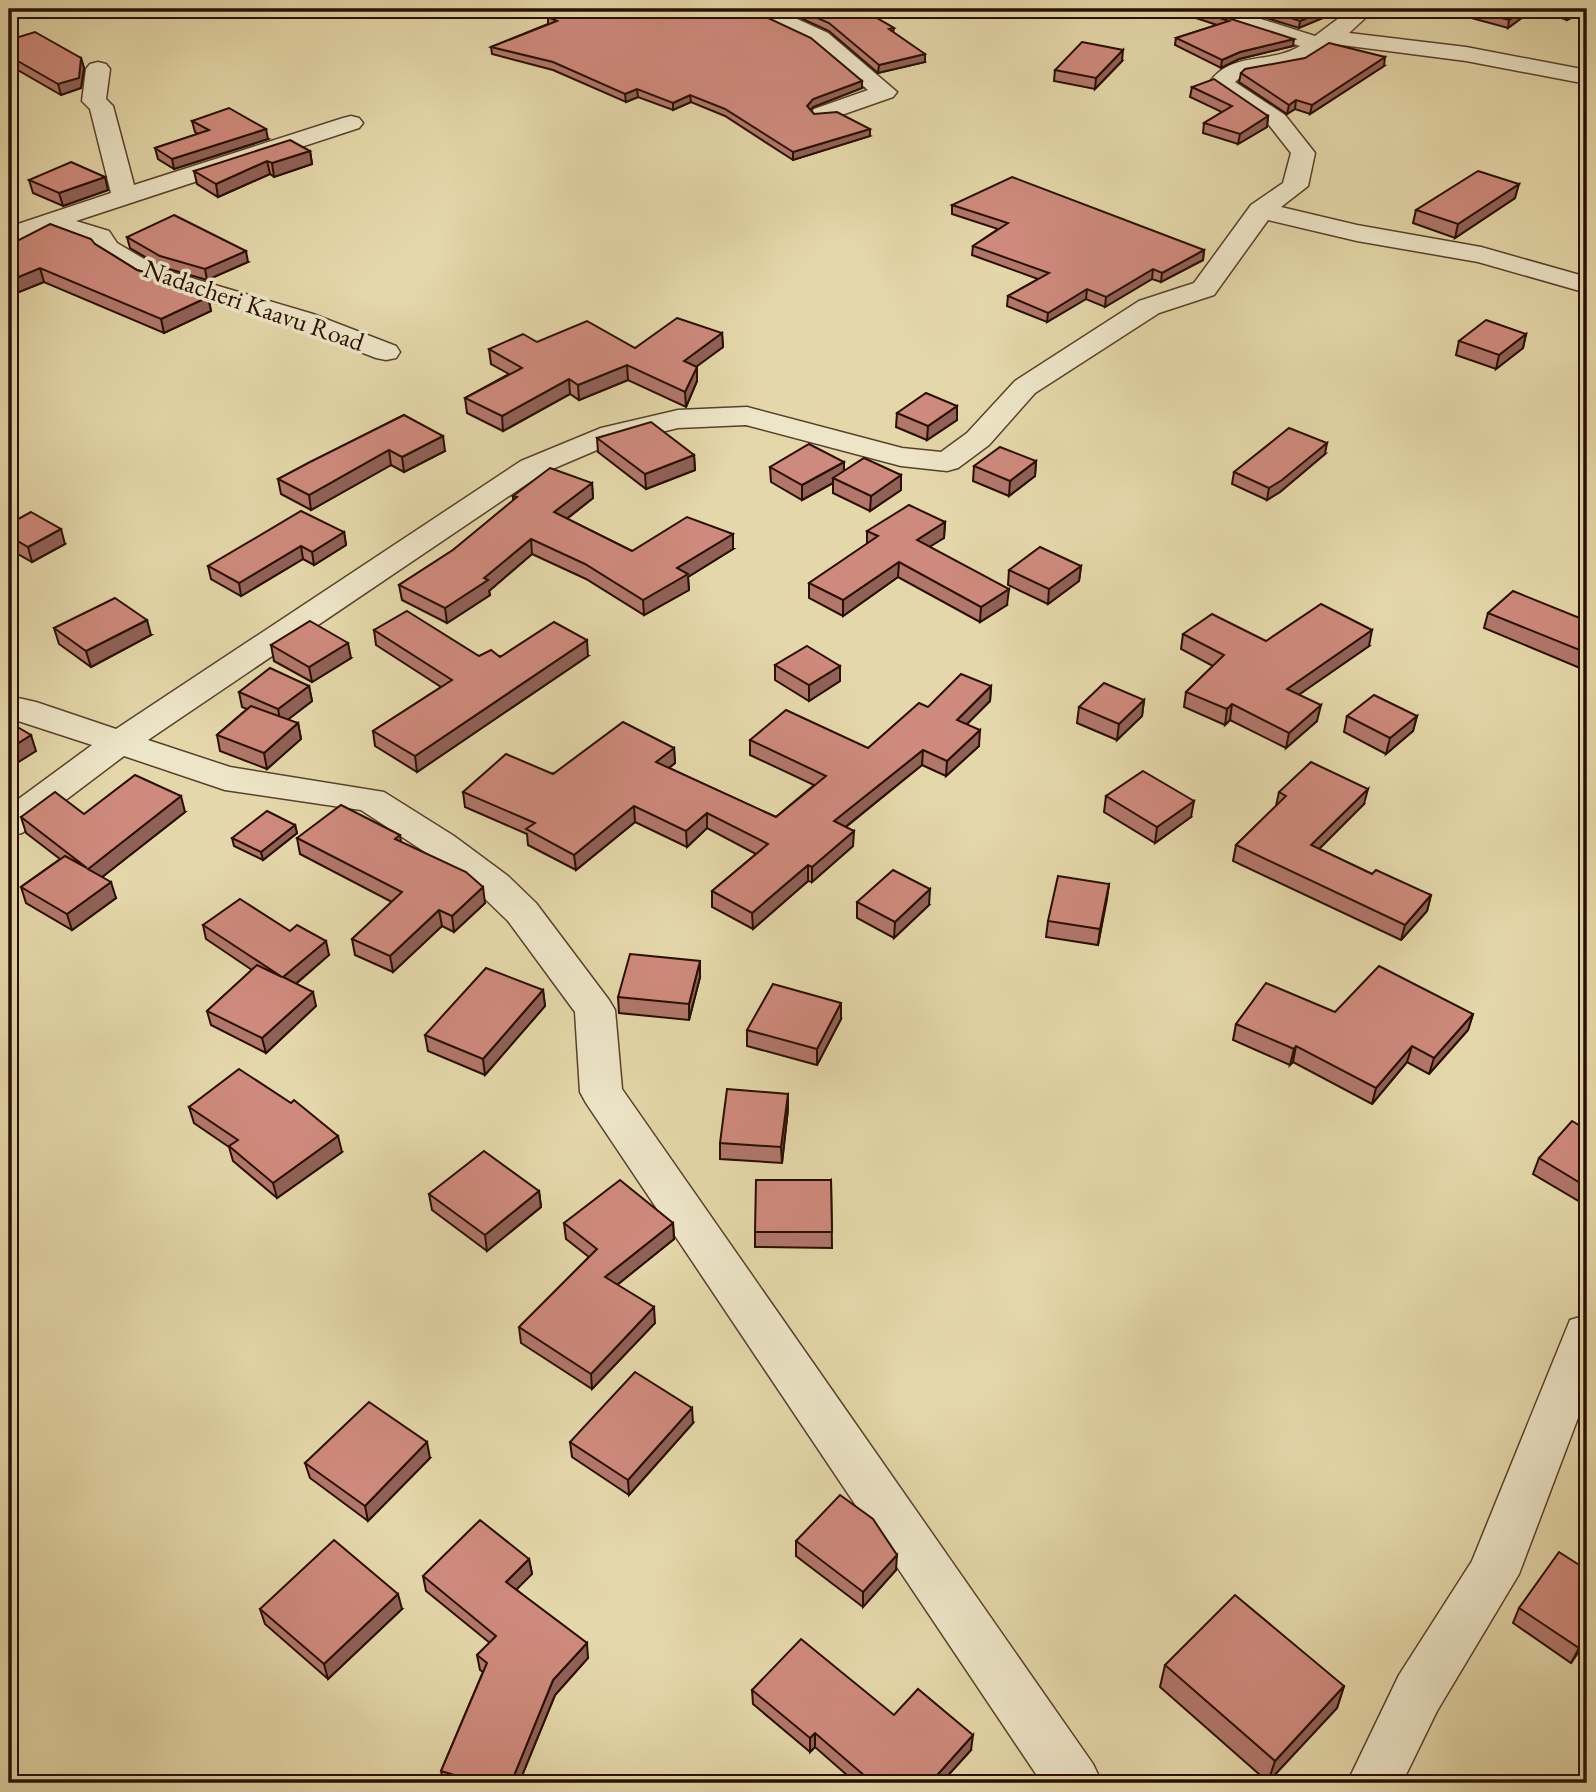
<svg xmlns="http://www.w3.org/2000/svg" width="1596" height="1792" font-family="'EB Garamond',serif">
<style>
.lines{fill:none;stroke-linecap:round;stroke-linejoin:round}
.street-casing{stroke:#58412a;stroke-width:3}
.street{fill:#ede5c7;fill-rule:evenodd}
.wall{fill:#b1776b;stroke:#2a0f00;stroke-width:2}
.shaded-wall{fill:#906157;stroke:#2a0f00;stroke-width:2}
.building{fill:#ce8a7c;stroke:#2a0f00;stroke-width:2}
.labels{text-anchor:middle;stroke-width:7;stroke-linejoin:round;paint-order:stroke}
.far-street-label{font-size:26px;fill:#2a0f00;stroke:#ede5c7}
</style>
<rect width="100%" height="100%" fill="#e4d7a9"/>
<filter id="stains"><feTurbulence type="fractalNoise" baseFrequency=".00286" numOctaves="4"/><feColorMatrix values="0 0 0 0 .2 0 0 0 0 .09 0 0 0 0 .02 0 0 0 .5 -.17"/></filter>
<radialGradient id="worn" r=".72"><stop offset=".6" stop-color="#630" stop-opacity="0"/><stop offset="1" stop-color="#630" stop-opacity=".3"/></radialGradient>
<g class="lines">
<g class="street-casing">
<g id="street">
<path d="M747,9H775L828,33L897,92L893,97L830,119H814L810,114L814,109L868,90L812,43L750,14Z"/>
<path d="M1212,9H1229L1315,36L1351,9H1375L1349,33L1466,47L1587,70V84L1466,61L1334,44L1303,64L1243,75L1235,82L1285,115L1315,153L1308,186L1281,207L1357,225L1481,247L1587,277V293L1478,262L1357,241L1268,220L1214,295L1159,313L1035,393L989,445L958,468L947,471L901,466L746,425L678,428L611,444L543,473L148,740L230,767L384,792L454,836L508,876L536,903L609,1000L615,1010L622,1089L1093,1764L1102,1783H1042L586,1103L580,1092L575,1012L508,921L480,894L428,854L361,810L225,790L124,756L22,833L9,836V806L92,745L9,718V696L36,702L116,729L521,461L601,428L678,410L747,407L902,448L941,452L967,433L1015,381L1139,301L1194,283L1251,205L1283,183L1291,153L1269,125L1209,83C1232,50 1269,65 1300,46L1212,18L1209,13Z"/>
<path d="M98,62L106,64L110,69L106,99L113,106L134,185L343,118L351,116L359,118L363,123L359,128L76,221L109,231L117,243L161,269L313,314L396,346L400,352L396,358L386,360L376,358L293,326L141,281L99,255L91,242L55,231L9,243V227L111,193L90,109L82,101L86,69L90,64Z"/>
<path d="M1587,1315V1394L1519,1574L1437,1711L1402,1783H1347L1399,1675L1472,1561L1570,1320Z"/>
</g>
</g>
<use href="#street" class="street"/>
</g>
<g class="wall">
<path d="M283,9H311L297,14Z"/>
<path d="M781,9H861L894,28L893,33L925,62L878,73L829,31Z"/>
<path d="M1169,9H1210L1212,13L1293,46L1239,59L1221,68L1175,45L1176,38L1217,25Z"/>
<path d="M1237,9H1344L1299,28Z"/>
<path d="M1438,9H1587V18L1577,15L1567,20L1534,9L1508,28Z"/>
<path d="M548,17L862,88L813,107L811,110L814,114L870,136L793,160L725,116L691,102L673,110L638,97L626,102L553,70L492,54L491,47L548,24Z"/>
<path d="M9,40L81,58L84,68L81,88L61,95L9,65Z"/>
<path d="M1122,61L1095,89L1054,81L1055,70Z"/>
<path d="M1384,66L1310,114L1295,109L1287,114L1239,82L1241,73Z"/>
<path d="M1192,87L1268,116L1267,127L1238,144L1203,133L1204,123L1222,112L1190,97Z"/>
<path d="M192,121L268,139L174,169L158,159L155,148L198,134L195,132Z"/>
<path d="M310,151L312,164L274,177L270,174L218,197L197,184L194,171Z"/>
<path d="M29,180L108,190L63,206L33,193Z"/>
<path d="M1515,198L1455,238L1413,223L1416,210Z"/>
<path d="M952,205L1204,250L1203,260L1161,282L1152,279L1105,307L1086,299L1047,322L1007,306L1008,296L1038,279L972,255L973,246L998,229L952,214Z"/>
<path d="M127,237L248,262L207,280L162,267L130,248Z"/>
<path d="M95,244L137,270L208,297L211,311L164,333L44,282L9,296V245Z"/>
<path d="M722,333L723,347L696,366L697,381L686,407L628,380L579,400L570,394L503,431L467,413L465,398L509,374L491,364L489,349L537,342L635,348Z"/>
<path d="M1526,334L1523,348L1496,369L1456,355L1459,341Z"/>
<path d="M957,406V420L927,440L896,427L897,413Z"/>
<path d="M404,415L445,451L404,472L391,465L311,510L281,494L278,479Z"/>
<path d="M597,438L694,455L695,470L646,489L598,452Z"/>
<path d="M1325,454L1280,492L1267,500L1232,484L1234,472Z"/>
<path d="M1036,461L1035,476L1009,496L973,481L974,466Z"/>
<path d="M770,467L901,475V490L870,511L833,493V483L802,500L771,482Z"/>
<path d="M592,483L593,498L567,519L632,551L733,549L688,577L689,590L644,615L586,579L532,554L489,591L490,595L447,623L402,600L399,585L453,550L513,501V496Z"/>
<path d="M945,522L944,538L929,547L1007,605L980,622L898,577L843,616L809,598V583L867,544V531Z"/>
<path d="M9,524L65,544L32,562L9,549Z"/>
<path d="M344,532L346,545L314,565L303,559L241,596L211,579L208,566Z"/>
<path d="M1081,566L1079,581L1048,604L1008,585L1009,570Z"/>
<path d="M1488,613L1587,621V671L1484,628Z"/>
<path d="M54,628L151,635L91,667L59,644Z"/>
<path d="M374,630L479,656H588L417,772L375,746L373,731L441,687L376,645Z"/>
<path d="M1183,634L1266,641L1369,646L1298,695L1317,721L1286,748L1230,720L1225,725L1184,707L1186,692L1213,666L1181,649Z"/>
<path d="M271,645L351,658L312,682L274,661Z"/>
<path d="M775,665L840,666V681L809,701L775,680Z"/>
<path d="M309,686L312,701L287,720L298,723L301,739L267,769L220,751L217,735L247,709L242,707L239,692Z"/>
<path d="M991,686L990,701L967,724L979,746L946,776L922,765L846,827L853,846L812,882L808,881L753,929L712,907V891L756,854L707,828L687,847L635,822L576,870L528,845L527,834L465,807L463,792L674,748L675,763L669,768L776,817L814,785L750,755V740L868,748L928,707Z"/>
<path d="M1144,700L1142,716L1117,740L1077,723L1079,707Z"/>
<path d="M1347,716H1417L1413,731L1386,754L1344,732Z"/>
<path d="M1279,792L1364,804L1319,849L1372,874L1431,895L1427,911L1401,940L1233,861L1236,845L1276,806Z"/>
<path d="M1106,796L1191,817L1155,843L1104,812Z"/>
<path d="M185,812L102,877L116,898L72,930L26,903L21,887L60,859L26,833L21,817Z"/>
<path d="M295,825L297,833L263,860L234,846L232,838Z"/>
<path d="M400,835L401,842L485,903L454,932L442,926L393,972L355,955L352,939L392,902L300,854L297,838Z"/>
<path d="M1109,884L1098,945L1046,937L1048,921Z"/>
<path d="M857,902L929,905L894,938L857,918Z"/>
<path d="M203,925L290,931L329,955L296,984L316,1006L266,1053L211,1025L207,1011L252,970L206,939Z"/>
<path d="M700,977L689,1020L619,1013L618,997Z"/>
<path d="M543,990L545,1006L485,1075L428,1051L425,1035Z"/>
<path d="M1335,1012L1473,1014L1468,1030L1429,1074L1407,1062L1372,1104L1293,1062L1290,1065L1233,1040L1236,1024Z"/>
<path d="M841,1019L817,1065L747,1046V1030Z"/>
<path d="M788,1094V1109L782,1163L720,1159V1143Z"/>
<path d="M189,1107L342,1152L277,1198L233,1161L229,1147L194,1123Z"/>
<path d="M1587,1130V1206L1533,1174L1539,1158Z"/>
<path d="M831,1180L832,1248L755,1247V1232Z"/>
<path d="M539,1191L541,1207L487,1251L432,1210L429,1194Z"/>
<path d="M564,1223H673L674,1239L617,1285L655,1323L592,1389L521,1343L519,1327L589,1257L566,1239Z"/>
<path d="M693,1423L629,1495L572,1457L570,1442Z"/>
<path d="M430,1458L368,1521L310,1478L305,1463Z"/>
<path d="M796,1541L896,1570L863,1607L796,1556Z"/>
<path d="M529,1559L532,1574L516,1589L588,1658L555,1695L519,1783H444L441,1771L483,1672L480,1670L477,1655L490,1643L426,1591L423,1576Z"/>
<path d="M1519,1608L1587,1639L1571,1663L1513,1623Z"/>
<path d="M260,1609H402L328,1679L265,1624Z"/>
<path d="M1165,1665L1344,1686L1337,1708L1268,1782L1160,1687Z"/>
<path d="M752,1690L894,1715L971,1750L941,1783H856L815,1747L810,1752L753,1704Z"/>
</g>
<g class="shaded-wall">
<path d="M296,9H311L297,14Z"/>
<path d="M1328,9H1344L1299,28L1300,21Z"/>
<path d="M1526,9H1534L1508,28L1509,20Z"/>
<path d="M1576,9H1579L1577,15L1567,20L1568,12Z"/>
<path d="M1294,39L1293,46L1239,59L1221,68L1222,60L1240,52Z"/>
<path d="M1123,50L1122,61L1095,89L1096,78Z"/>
<path d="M925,54V62L878,73L879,65Z"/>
<path d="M1385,57L1384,66L1310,114L1312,105Z"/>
<path d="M81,58L84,68L81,88L61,95L58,84Z"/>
<path d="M862,81V88L813,107L807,114V106L813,99Z"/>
<path d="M637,89L638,97L626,102L625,94Z"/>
<path d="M690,95L691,102L673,110V103Z"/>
<path d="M1296,100L1295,109L1287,114L1289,105Z"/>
<path d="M1268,116L1267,127L1238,144L1240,134Z"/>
<path d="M266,129L268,139L174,169L172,159Z"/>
<path d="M870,129V136L793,160V152Z"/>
<path d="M310,151L312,164L274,177L272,163Z"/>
<path d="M267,161L270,174L218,197L216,184Z"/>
<path d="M105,177L108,190L63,206L59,193Z"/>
<path d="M1519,184L1515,198L1455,238L1458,224Z"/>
<path d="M1204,250L1203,260L1161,282L1162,273Z"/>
<path d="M246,251L248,262L207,280L205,269Z"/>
<path d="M40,268L44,282L9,296V281Z"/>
<path d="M1153,269L1152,279L1105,307L1106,297Z"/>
<path d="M1087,289L1086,299L1047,322L1048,313Z"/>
<path d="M208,297L211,311L164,333L161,319Z"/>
<path d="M722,333L723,347L685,375L684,361Z"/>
<path d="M1526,334L1523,348L1496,369L1499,355Z"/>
<path d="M627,365L628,380L579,400L578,385Z"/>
<path d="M697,367V381L686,407L685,392Z"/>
<path d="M569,379L570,394L503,431L502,416Z"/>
<path d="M957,406V420L927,440L928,426Z"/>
<path d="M443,436L445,451L404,472L402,457Z"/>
<path d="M1327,443L1325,454L1280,492L1267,500L1269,488Z"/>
<path d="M389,450L391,465L311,510L309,495Z"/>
<path d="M694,455L695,470L646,489L645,474Z"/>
<path d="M1036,461L1035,476L1009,496L1010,481Z"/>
<path d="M844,462V477L833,478V483L802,500V485Z"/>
<path d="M901,475V490L870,511L871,496Z"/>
<path d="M592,483L593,498L556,527L554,512Z"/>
<path d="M945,522L944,538L916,555L917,540Z"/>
<path d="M61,529L65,544L32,562L28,547Z"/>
<path d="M344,532L346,545L314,565L312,552Z"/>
<path d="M733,534V549L688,577L689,590L644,615L643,600L677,568Z"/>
<path d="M531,539L532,554L489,591L490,595L447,623L445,608L484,578Z"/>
<path d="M301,546L303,559L241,596L239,583Z"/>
<path d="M899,562L898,577L843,616V600Z"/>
<path d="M1081,566L1079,581L1048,604L1049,589Z"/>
<path d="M1009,589L1007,605L980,622L981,607Z"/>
<path d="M147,620L151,635L91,667L86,651Z"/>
<path d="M1372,630L1369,646L1284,705L1287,689Z"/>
<path d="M587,640L588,656L417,772L415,756Z"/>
<path d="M348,643L351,658L312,682L309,667Z"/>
<path d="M840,666V681L809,701V685Z"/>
<path d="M309,686L312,701L281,725L278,709Z"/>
<path d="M991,686L990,701L956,735L957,720Z"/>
<path d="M1144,700L1142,716L1117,740L1119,724Z"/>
<path d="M1232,704L1230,720L1225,725L1227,709Z"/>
<path d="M1321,705L1317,721L1286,748L1289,733Z"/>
<path d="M1417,716L1413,731L1386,754L1390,738Z"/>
<path d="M298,723L301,739L267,769L264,753Z"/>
<path d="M980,730L979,746L946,776L947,761Z"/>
<path d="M31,735L36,751L9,768V749Z"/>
<path d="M674,748L675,763L657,777L656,762Z"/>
<path d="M923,750L922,765L834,836V821Z"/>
<path d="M1368,789L1364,804L1307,861L1311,845Z"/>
<path d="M181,796L185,812L92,885L88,869Z"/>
<path d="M1194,801L1191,817L1155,843L1157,827Z"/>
<path d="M634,806L635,822L576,870L574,855Z"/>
<path d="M707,813V828L687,847L686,831Z"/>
<path d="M295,825L297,833L263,860L261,852Z"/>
<path d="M854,831L853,846L812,882V867Z"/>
<path d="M808,865V881L753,929L752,913Z"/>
<path d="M111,882L116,898L72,930L67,914Z"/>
<path d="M1109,884L1107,899L1098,945L1100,929Z"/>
<path d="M483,887L485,903L454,932L452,916Z"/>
<path d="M930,889L929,905L894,938L895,922Z"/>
<path d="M1431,895L1427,911L1401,940L1405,925Z"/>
<path d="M439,910L442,926L393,972L390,956Z"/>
<path d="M326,941L329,955L286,992L283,977Z"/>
<path d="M700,961V977L689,1020V1004Z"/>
<path d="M543,990L545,1006L485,1075L483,1059Z"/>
<path d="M313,992L316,1006L266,1053L262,1038Z"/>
<path d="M841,1003V1019L817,1065V1049Z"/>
<path d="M1473,1014L1468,1030L1429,1074L1434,1058Z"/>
<path d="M1296,1046L1293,1062L1290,1065L1294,1049Z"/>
<path d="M1412,1046L1407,1062L1372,1104L1376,1088Z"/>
<path d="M788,1094V1109L782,1163L781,1147Z"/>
<path d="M338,1136L342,1152L277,1198L273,1183Z"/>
<path d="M539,1191L541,1207L487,1251L485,1235Z"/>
<path d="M673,1223L674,1239L607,1293L605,1277Z"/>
<path d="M654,1307L655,1323L592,1389L591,1374Z"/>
<path d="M692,1408L693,1423L629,1495L628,1480Z"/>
<path d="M427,1442L430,1458L368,1521L365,1506Z"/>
<path d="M897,1555L896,1570L863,1607V1592Z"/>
<path d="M529,1559L532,1574L509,1597L506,1582Z"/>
<path d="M398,1594L402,1609L328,1679L324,1664Z"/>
<path d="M1587,1635V1639L1571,1663L1579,1648Z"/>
<path d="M587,1643L588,1658L555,1695L519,1783H511L553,1680Z"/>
<path d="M1344,1686L1337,1708L1268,1782L1275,1761Z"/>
<path d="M815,1733V1747L810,1752V1738Z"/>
<path d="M973,1735L971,1750L941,1783H930Z"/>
</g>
<g class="building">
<path d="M568,9H749L811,38L862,81L813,99L807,106L814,114L837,112L870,129L793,152L725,109L690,95L673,103L637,89L625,94L553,62L491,47L557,21L548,17Z"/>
<path d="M797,9H861L894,28L889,29L925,54L879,65L829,23Z"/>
<path d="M1192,9H1209L1212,13L1294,39L1240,52L1222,60L1176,38L1229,21Z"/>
<path d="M1262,9H1328L1300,21Z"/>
<path d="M1467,9H1526L1509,20Z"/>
<path d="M1557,9H1576L1568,12Z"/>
<path d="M35,32L81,58L79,78L58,84L9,56V40Z"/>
<path d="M1082,42L1123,50L1096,78L1055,70Z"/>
<path d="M1329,43L1385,57L1312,105L1296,100L1289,105L1241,73L1245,69L1305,58Z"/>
<path d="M1214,79L1268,116L1240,134L1204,123L1232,106L1192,87Z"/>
<path d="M229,108L266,129L172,159L155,148L209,130L192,121Z"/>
<path d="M290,140L310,151L272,163L267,161L216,184L194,171Z"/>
<path d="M71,162L105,177L59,193L29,180Z"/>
<path d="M1478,171L1519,184L1458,224L1416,210Z"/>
<path d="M1012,177L1204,250L1162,273L1153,269L1106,297L1087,289L1048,313L1008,296L1049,273L973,246L1008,223L952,205Z"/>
<path d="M174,215L246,251L205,269L160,256L127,237Z"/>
<path d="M50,224L91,239L95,244L137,270L173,280L208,297L161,319L40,268L9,281V245Z"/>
<path d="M677,318L722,333L684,361L697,367L685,392L627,365L578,385L569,379L502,416L465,398L522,368L489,349L523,334L537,342L587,321L635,348Z"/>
<path d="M1486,320L1526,334L1499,355L1459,341Z"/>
<path d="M926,393L957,406L928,426L897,413Z"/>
<path d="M404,415L443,436L402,457L389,450L309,495L278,479L310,462Z"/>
<path d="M651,422L694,455L645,474L597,438Z"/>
<path d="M1289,428L1327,443L1282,480L1269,488L1234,472Z"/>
<path d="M809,444L844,462L802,485L770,467Z"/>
<path d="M1000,447L1036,461L1010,481L974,466Z"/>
<path d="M864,458L901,475L871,496L833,478Z"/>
<path d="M550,468L592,483L554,512L632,551L687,517L733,534L677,568L688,574L643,600L585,564L531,539L484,578L488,580L445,608L399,585L453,550L517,497L513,496Z"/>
<path d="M909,505L945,522L917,540L1009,589L981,607L899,562L843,600L809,583L878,536L867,531Z"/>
<path d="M301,511L344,532L312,552L301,546L239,583L208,566Z"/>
<path d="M31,512L61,529L28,547L9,536V524Z"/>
<path d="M1040,547L1081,566L1049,589L1009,570Z"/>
<path d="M1513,591L1587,621V653L1488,613Z"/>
<path d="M115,598L147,620L86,651L54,628Z"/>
<path d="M1321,604L1372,630L1287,689L1321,705L1289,733L1232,704L1227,709L1186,692L1224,655L1183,634L1212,614L1266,641Z"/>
<path d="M407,611L479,656L491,650L500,657L554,622L587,640L415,756L373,731L452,680L374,630Z"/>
<path d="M310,621L348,643L309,667L271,645Z"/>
<path d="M807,646L840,666L809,685L775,665Z"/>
<path d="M270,668L309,686L278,709L239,692Z"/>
<path d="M961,674L991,686L957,720L980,730L947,761L923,750L834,821L854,831L812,867L808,865L752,913L712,891L768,844L707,813L686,831L634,806L574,855L526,829L535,823L463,792L506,754L553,774L623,722L674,748L656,762L776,817L826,776L750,740L786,710L868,748L919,703L928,707Z"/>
<path d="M1104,683L1144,700L1119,724L1079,707Z"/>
<path d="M1374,695L1417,716L1390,738L1347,716Z"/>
<path d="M251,706L298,723L264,753L217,735Z"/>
<path d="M9,722L31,735L9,749Z"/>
<path d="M1311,762L1368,789L1311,845L1372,874L1376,870L1431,895L1405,925L1236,845L1286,796L1279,792Z"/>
<path d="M1143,771L1194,801L1157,827L1106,796Z"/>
<path d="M135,775L181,796L88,869L111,882L67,914L21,887L65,856L87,868L21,817L55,792L84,814Z"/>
<path d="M341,805L400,835L395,839L466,872L483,887L452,916L439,910L390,956L352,939L402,892L297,838Z"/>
<path d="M267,811L295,825L261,852L232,838Z"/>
<path d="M893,870L930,889L895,922L857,902Z"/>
<path d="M1058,876L1109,884L1100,929L1048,921Z"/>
<path d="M240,899L290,931L297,925L326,941L283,977L313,992L262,1038L207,1011L257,965L282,977L203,925Z"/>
<path d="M630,954L700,961L689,1004L618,997Z"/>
<path d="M1379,966L1473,1014L1434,1058L1412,1046L1376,1088L1296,1046L1294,1049L1236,1024L1266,983L1335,1012Z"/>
<path d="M486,968L543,990L483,1059L425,1035Z"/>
<path d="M773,984L841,1003L817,1049L747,1030Z"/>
<path d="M239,1069L291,1103L294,1100L338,1136L273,1183L229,1146L238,1140L189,1107Z"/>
<path d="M727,1089L788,1094L781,1147L720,1143Z"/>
<path d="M1572,1121L1587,1130V1187L1539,1158Z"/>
<path d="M484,1151L539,1191L485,1235L429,1194Z"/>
<path d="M620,1180L673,1223L605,1277L654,1307L591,1374L519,1327L597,1249L564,1223Z"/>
<path d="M756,1180H831L832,1232H755Z"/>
<path d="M635,1372L692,1408L628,1480L570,1442Z"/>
<path d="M369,1402L427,1442L365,1506L305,1463Z"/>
<path d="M840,1495L873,1519L897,1555L863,1592L796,1541Z"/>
<path d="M480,1520L529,1559L506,1582L587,1643L553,1680L511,1783H481L441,1771L487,1663L477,1655L496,1636L423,1576Z"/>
<path d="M334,1540L398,1594L324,1664L260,1609Z"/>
<path d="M1559,1552L1587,1570V1635L1579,1648L1519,1608Z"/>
<path d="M1235,1595L1344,1686L1275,1761L1165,1665Z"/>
<path d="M801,1639L894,1715L918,1689L973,1735L930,1783H873L815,1733L810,1738L752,1690Z"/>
</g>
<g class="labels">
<g class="far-street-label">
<text transform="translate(254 305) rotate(19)" y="9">Nadacheri Kaavu Road</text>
</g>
</g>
<rect width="1596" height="1792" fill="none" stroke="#e4d7a9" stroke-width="35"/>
<rect x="10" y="10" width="1575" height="1771" fill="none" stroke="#2a0f00" stroke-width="3.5"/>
<rect x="18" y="18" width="1561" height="1757" fill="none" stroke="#2a0f00" stroke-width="2"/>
<rect width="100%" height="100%" filter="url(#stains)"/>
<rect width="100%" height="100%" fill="url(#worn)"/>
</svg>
